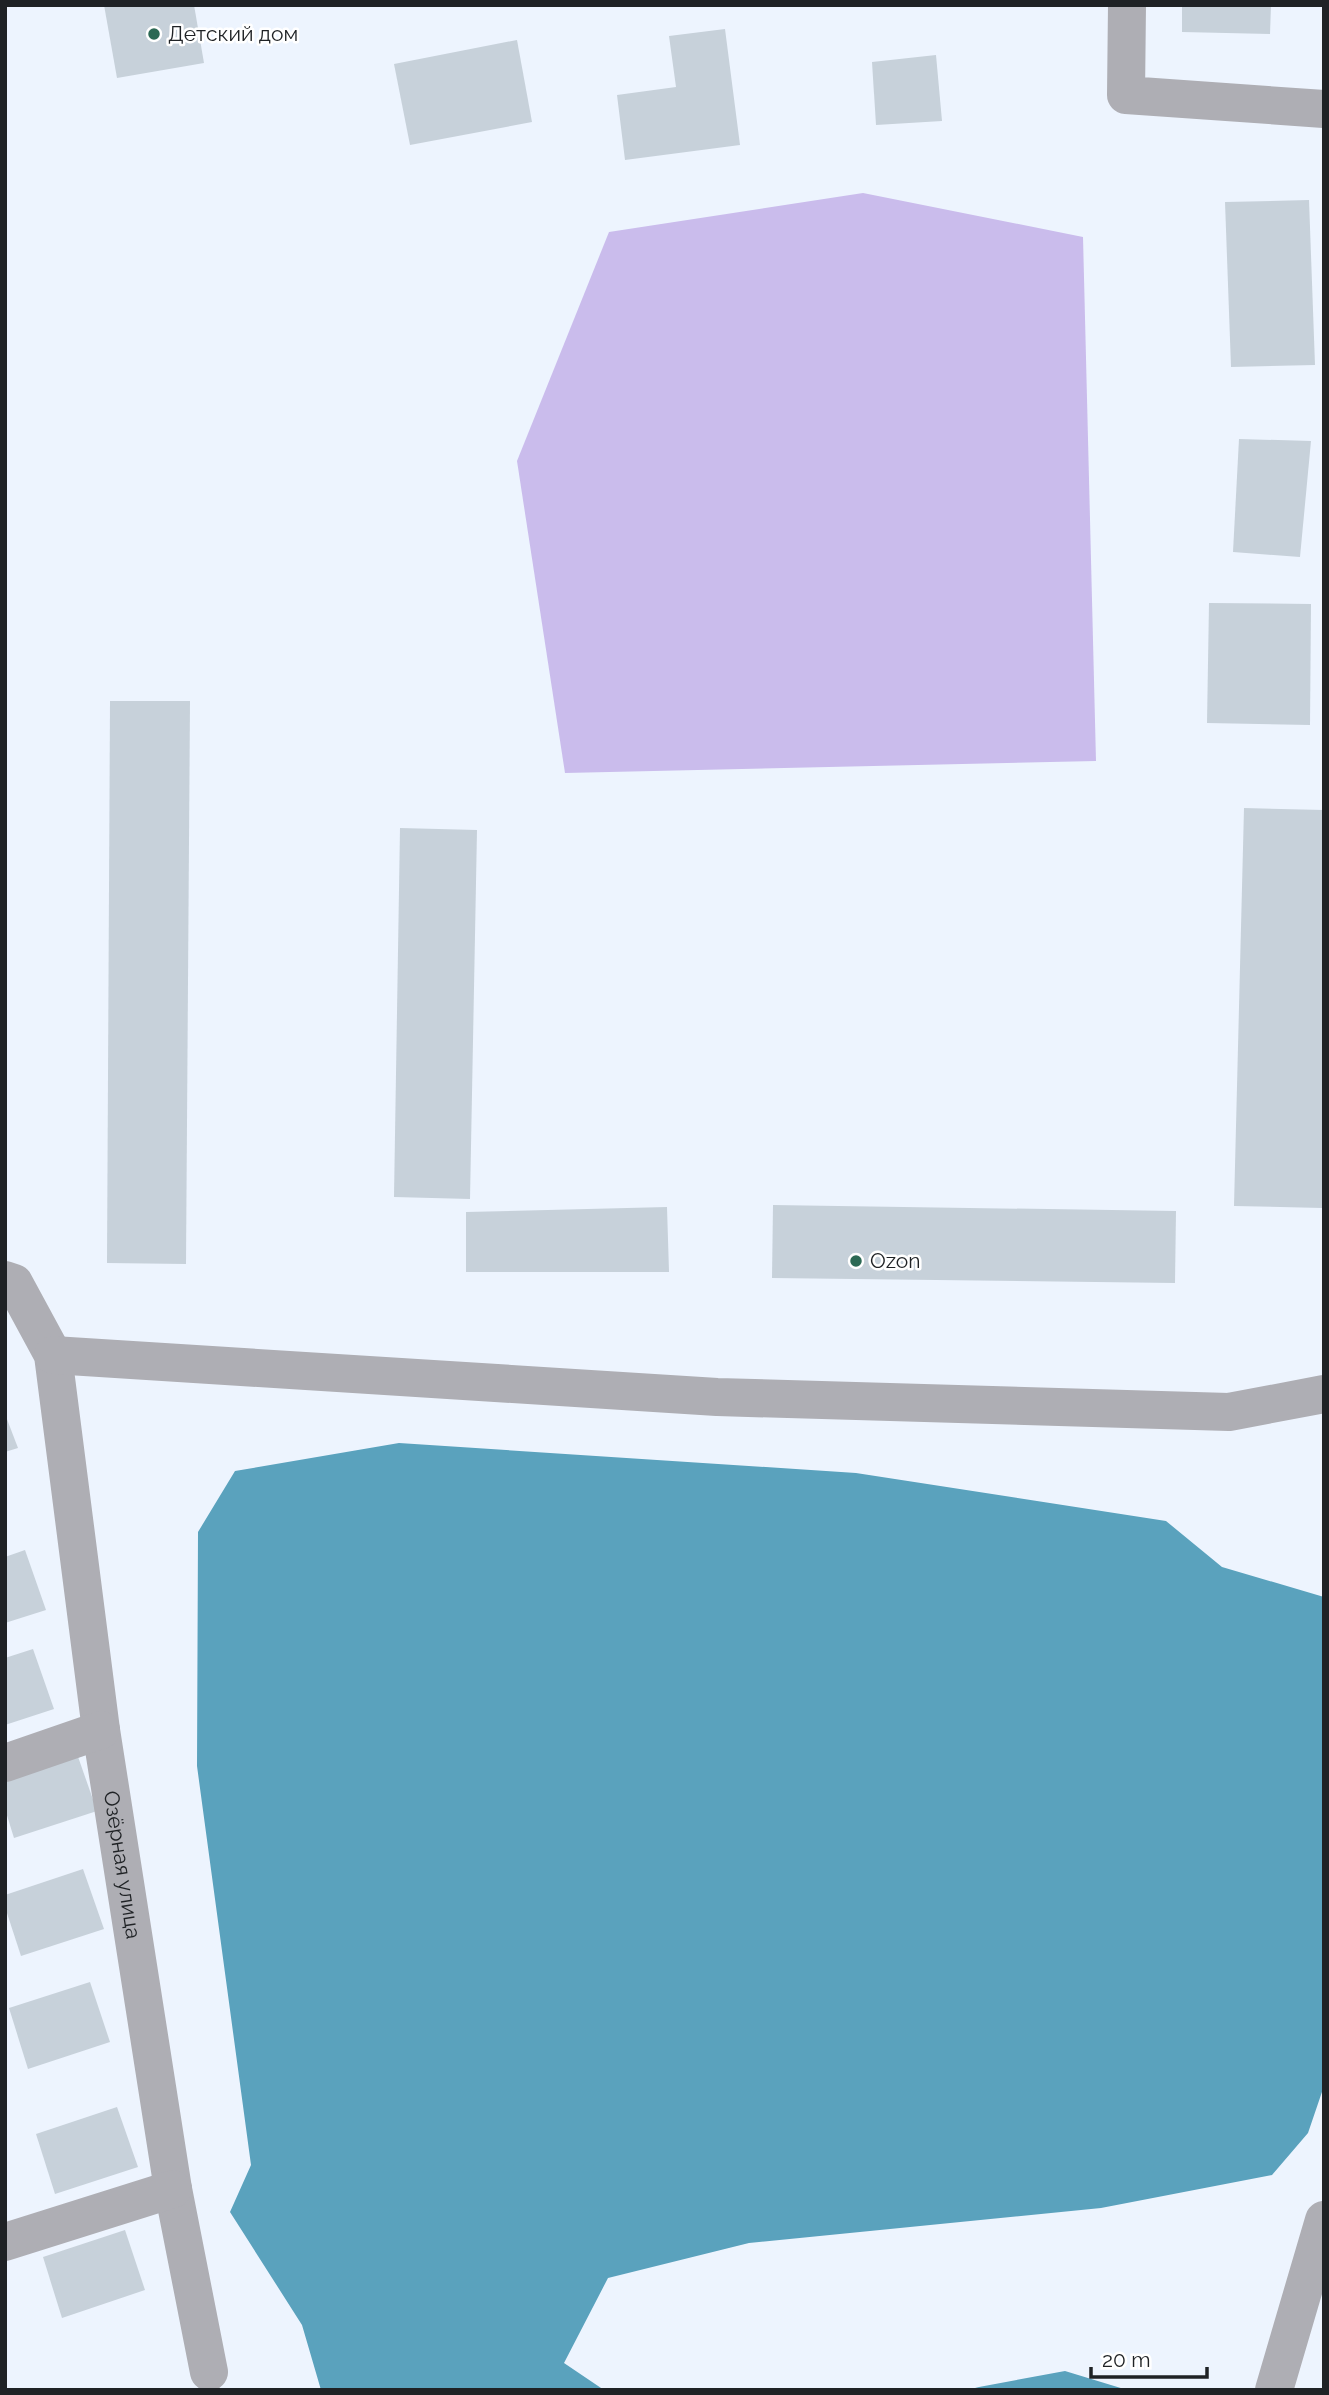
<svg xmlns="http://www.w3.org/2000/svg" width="1329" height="2395" font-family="Raleway,sans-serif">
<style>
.green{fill:#cabcec}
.water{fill:#5aa2bd}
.building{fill:#c7d1da}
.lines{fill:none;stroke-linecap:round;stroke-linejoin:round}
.minor{stroke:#aeaeb4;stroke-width:38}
.poi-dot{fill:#2c6954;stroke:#fff;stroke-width:2.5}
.labels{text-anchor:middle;stroke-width:5;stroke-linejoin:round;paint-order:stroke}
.poi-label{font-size:21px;fill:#1f2225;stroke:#fff;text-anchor:start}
.street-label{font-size:21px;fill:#1f2225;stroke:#fff}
</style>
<rect width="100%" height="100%" fill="#edf4fe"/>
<path class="green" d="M863,193L1083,237L1096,761L565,773L517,461L609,232Z"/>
<g class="water">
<path d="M399,1443L856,1473L1166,1521L1222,1567L1324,1597V2086L1308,2133L1272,2175L1101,2208L749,2243L608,2278L564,2363L604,2390H321L302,2325L230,2212L251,2165L197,1766L198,1532L235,1471Z"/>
<path d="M1065,2371L1124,2389L967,2390L979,2387Z"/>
</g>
<g class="building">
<path d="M104,5H194L204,63L117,78Z"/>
<path d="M1182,5H1271L1270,34L1182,32Z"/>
<path d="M725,29L740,145L625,160L617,95L676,87L669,36Z"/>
<path d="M517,40L532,122L410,145L394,64Z"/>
<path d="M936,55L942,121L876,125L872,62Z"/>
<path d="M1309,200L1315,365L1231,367L1225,202Z"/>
<path d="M1239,439L1311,441L1300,557L1233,552Z"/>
<path d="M1209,603L1311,604L1310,725L1207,723Z"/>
<path d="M110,701H190L186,1264L107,1263Z"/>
<path d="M1244,808L1324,810L1322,1208L1234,1206Z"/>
<path d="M400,828L477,830L470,1199L394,1197Z"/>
<path d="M773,1205L1176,1211L1175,1283L772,1278Z"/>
<path d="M667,1207L669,1272H466V1212Z"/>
<path d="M5,1414L18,1448L5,1452Z"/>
<path d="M25,1550L46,1610L5,1623V1557Z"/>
<path d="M33,1649L54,1709L5,1725V1658Z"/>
<path d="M76,1751L97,1811L14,1838L5,1809V1774Z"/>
<path d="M83,1869L104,1929L21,1956L5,1907V1895Z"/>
<path d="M90,1982L110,2042L28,2069L9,2008Z"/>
<path d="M117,2107L138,2167L55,2194L36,2134Z"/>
<path d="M125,2230L145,2290L62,2318L43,2257Z"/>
</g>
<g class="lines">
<g class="minor">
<path d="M1127,5L1126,95L1324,109"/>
<path id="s1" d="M5,1280L14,1283L53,1355L101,1730L173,2189L209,2372"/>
<path d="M53,1355L717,1397L1229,1412L1324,1394"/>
<path d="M5,1763L101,1730"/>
<path d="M5,2242L173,2189"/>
<path d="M1274,2390L1324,2220"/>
</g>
</g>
<g class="poi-dot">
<circle cx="154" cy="34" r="7"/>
<circle cx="856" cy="1261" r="7"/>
</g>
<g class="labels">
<g class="poi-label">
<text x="168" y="41">Детский дом</text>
<text x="870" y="1268">Ozon</text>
</g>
<g class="street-label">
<text dy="7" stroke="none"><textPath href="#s1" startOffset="606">Озёрная улица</textPath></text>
</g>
</g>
<rect width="1329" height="2395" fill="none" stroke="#1f2225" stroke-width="14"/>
<path d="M1091 2367v10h116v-10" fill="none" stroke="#1f2225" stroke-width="3.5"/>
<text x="1102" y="2367" font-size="21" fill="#1f2225" stroke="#ffffff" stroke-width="5" paint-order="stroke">20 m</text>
</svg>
